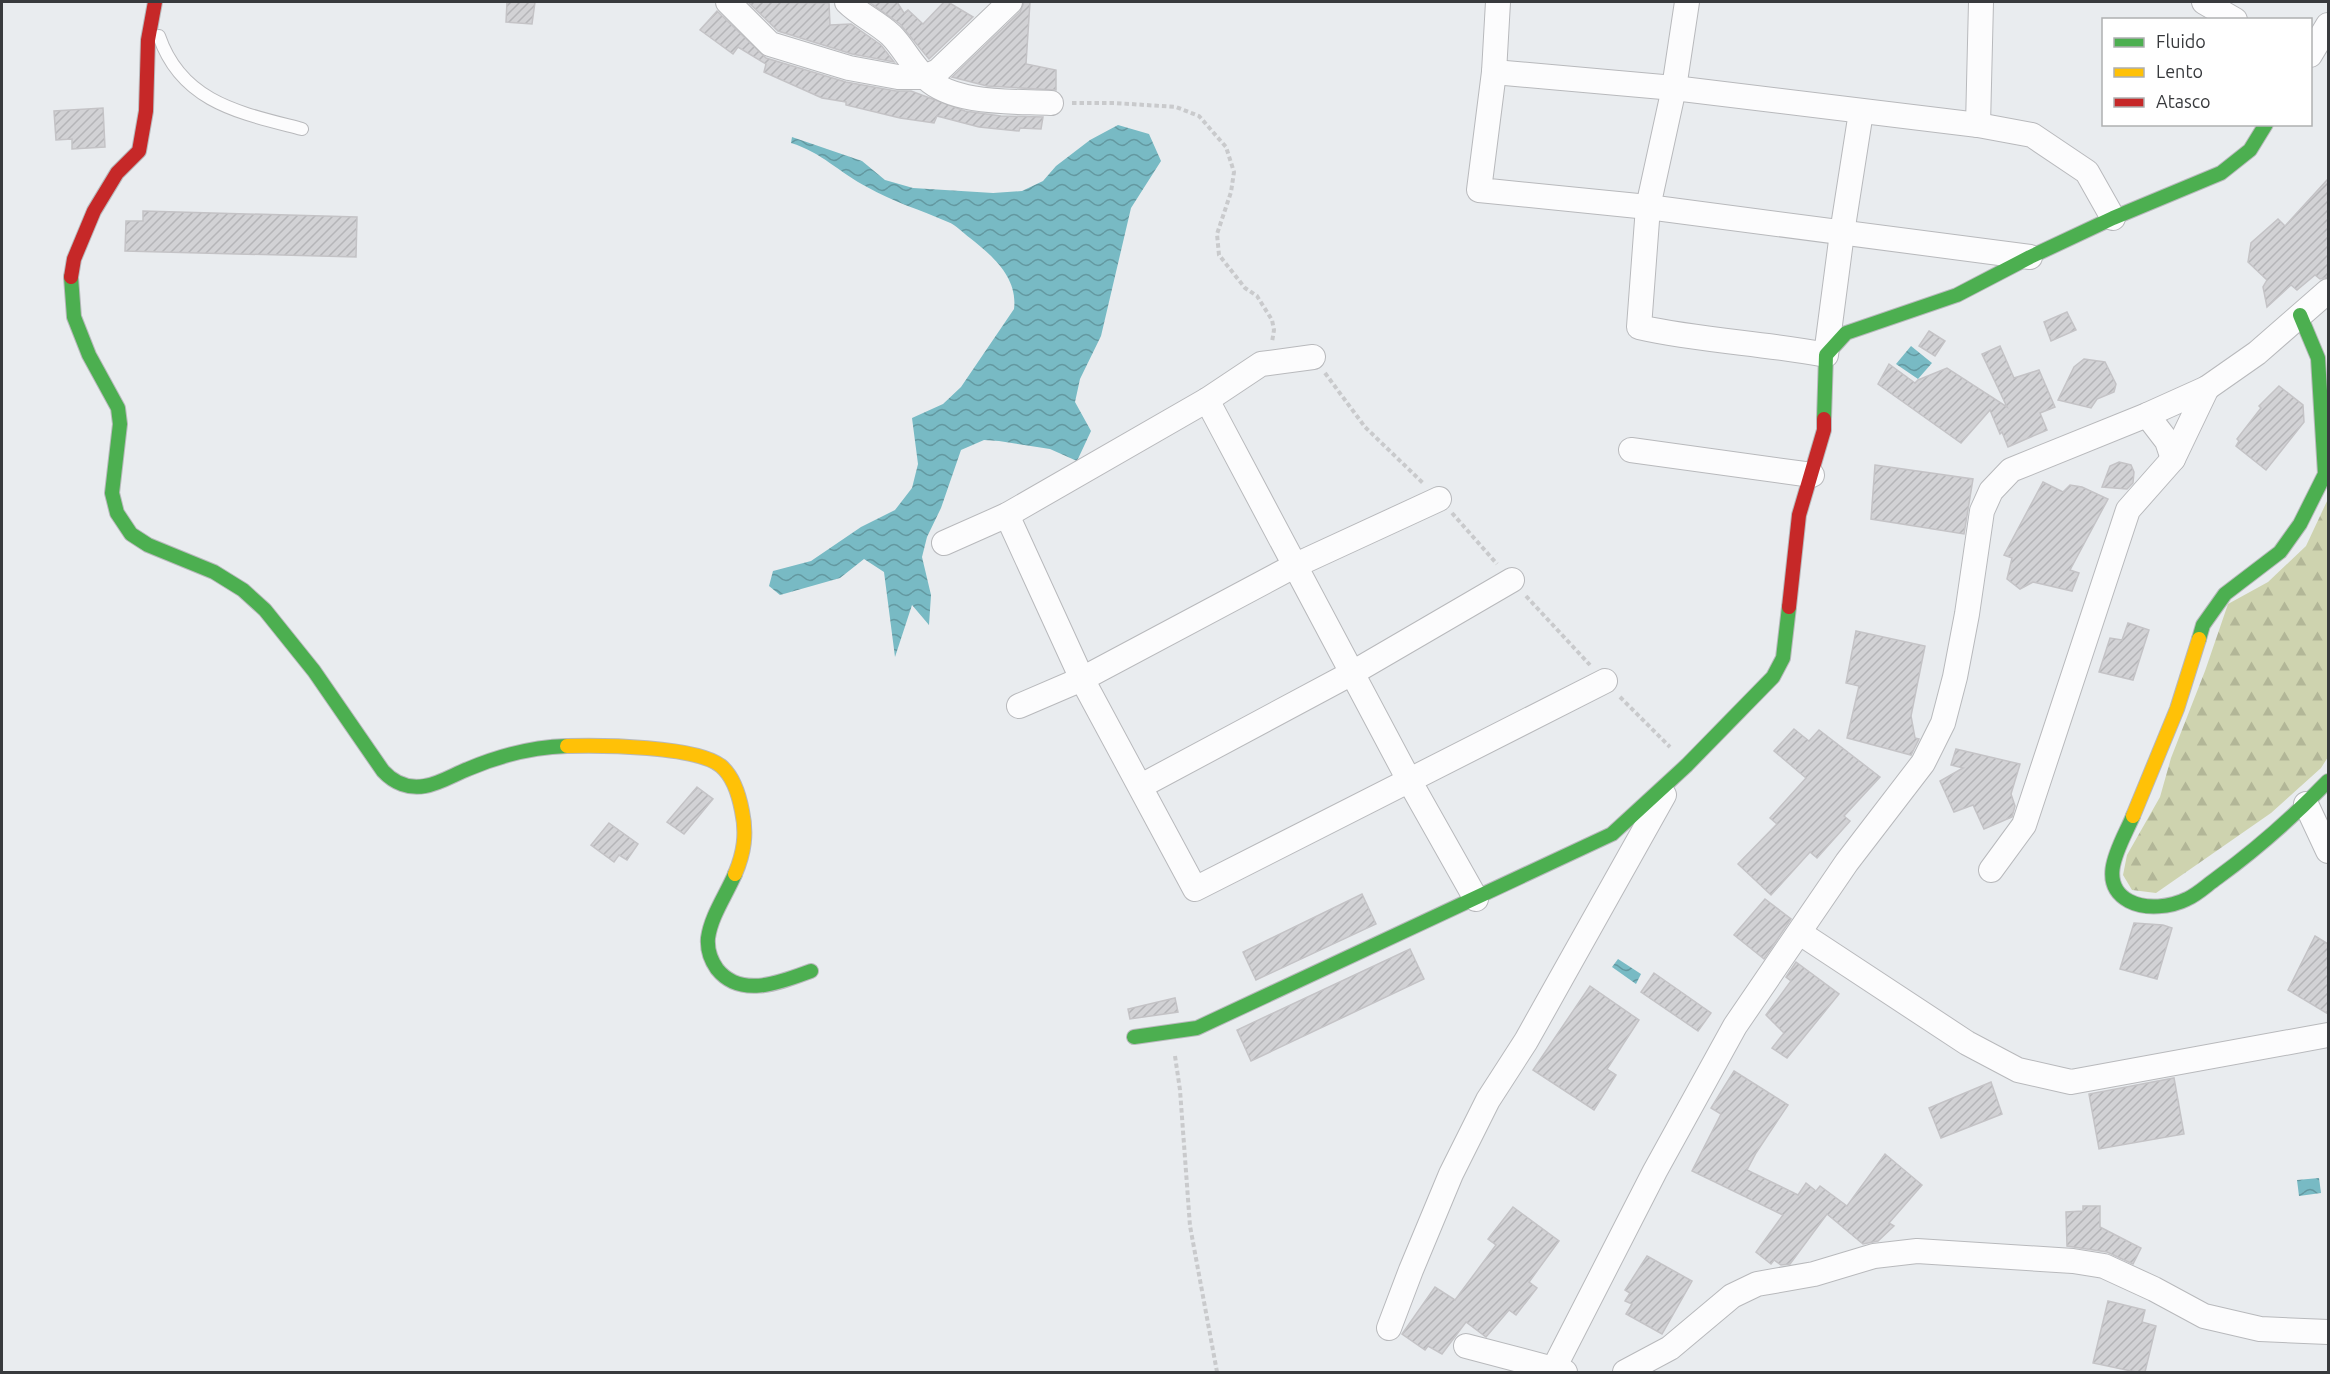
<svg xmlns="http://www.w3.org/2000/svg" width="2330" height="1374" font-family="Ubuntu,sans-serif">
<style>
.forest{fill:url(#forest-firs)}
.water{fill:url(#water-waves)}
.building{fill:url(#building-hatch);stroke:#c4c3c6;stroke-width:1.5}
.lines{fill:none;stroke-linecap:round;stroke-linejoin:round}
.lane-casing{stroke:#b8b9bc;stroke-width:14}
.street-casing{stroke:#b8b9bc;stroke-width:26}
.fast-casing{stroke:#b8b9bc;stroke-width:16}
.slow-casing{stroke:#b8b9bc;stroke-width:16}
.jam-casing{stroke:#b8b9bc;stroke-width:16}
.path{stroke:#c9cacc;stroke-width:4;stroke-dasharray:4.5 3;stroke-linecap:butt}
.lane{stroke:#fcfcfd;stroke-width:12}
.street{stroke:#fcfcfd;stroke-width:24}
.fast{stroke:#4caf50;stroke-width:14}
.slow{stroke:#ffc107;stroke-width:14}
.jam{stroke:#c62828;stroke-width:14}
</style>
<defs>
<pattern id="forest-firs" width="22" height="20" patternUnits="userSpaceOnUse" patternTransform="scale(1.5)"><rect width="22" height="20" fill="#ced3af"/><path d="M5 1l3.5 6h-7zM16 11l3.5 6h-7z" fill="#b2b697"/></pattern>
<pattern id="water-waves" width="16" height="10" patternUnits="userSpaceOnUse" patternTransform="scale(1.5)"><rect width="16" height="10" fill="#78bac4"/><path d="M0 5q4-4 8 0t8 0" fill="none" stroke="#6398a0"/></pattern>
<pattern id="building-hatch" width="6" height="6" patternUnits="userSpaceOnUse" patternTransform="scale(1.5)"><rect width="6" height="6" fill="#d2d2d5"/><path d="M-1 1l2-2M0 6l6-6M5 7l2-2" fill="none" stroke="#b5b5b8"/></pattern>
</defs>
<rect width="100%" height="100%" fill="#e9ecef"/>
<path class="forest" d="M2328,499V757L2321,768L2271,813L2156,893L2132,890L2123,875L2127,855L2160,797L2171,758L2205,671L2228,604L2268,582L2306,546Z"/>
<g class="water">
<path d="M1118,125L1149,134L1161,161L1131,208L1101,336L1080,379L1075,402L1091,431L1077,461L1050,449L999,441L984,440L961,450L941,508L927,537L922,557L931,595L929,625L912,605L895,657L884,572L864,559L840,578L780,595L769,586L773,571L811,561L861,527L895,510L912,488L918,464L912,418L943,404L961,387L1014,309C1018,278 993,256 970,238C963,233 956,225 948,222C921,210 893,202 867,187C840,173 821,152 791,143L792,137L862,161L885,180L913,188L993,193L1022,191L1043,181L1056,166L1090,140Z"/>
<path d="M1911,346L1932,363L1918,379L1896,364Z"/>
<path d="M1618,959L1641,974L1636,984L1612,967Z"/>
<path d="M2319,1178L2321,1193L2299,1196L2297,1180Z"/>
</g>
<g class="building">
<path d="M507,2H535L532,24L506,22Z"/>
<path d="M748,2L829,3L830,25L851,24L881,45L894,62L852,54L778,31Z"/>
<path d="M869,2H897L904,13L908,10L923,24L944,2H948L973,17L929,59L900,24Z"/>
<path d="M1024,2H1030L1026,64L1056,70V90L987,86L952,77L1020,12Z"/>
<path d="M717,11L766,58L846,82L896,91H911L965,111L1001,116L1043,117L1041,129L1020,128L1019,131L979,127L937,116L934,123L900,118L846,105V102L822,98L764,72L766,64L738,47L733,54L700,30Z"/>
<path d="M103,108L105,147L72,149V139L56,140L54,111Z"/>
<path d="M2328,179V277L2320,279L2315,275L2297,290L2291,285L2267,307L2263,287L2267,280L2248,262L2251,243L2278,219L2285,226Z"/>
<path d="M143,211L357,217L356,257L125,251L126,221H143Z"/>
<path d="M2067,312L2076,330L2051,341L2044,322Z"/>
<path d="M1929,331L1945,341L1935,356L1919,346Z"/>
<path d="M2000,346L2014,378L2039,370L2055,407L2040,413L2047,430L2008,447L2002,432L2000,434L1990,410L1961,443L1878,384L1889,364L1915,383L1918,380L1947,368L2007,407L1982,354Z"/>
<path d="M2084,359L2105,362L2116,384L2114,392L2097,399L2091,408L2058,400L2074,367Z"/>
<path d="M2279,386L2303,405L2304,422L2266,470L2236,446L2239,441L2237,439L2261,408L2259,406Z"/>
<path d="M2119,462L2131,465L2134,472L2133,483L2127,489L2102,487L2110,466Z"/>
<path d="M1875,465L1973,479L1964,534L1871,519Z"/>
<path d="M2043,482L2063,492L2070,485L2082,487L2108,499L2070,570L2079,573L2072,591L2033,582L2020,589L2007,579L2012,558L2004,555Z"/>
<path d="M2128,623L2149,630L2133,680L2099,672L2110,638L2122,640Z"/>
<path d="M1856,631L1925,646L1911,716L1915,738L1919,739L1911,755L1847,738L1859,686L1846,683Z"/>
<path d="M1794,729L1809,741L1819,730L1880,777L1844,816L1850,821L1817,858L1810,852L1771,895L1738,864L1777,824L1770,818L1806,778L1774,751Z"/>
<path d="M1956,749L2020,764L2011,794L2015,806L2012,817L1984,829L1973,805L1954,812L1940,781L1963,768L1951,765Z"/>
<path d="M697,787L713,799L684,834L667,822Z"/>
<path d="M609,823L638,844L627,860L619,855L614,862L591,845Z"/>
<path d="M1362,894L1376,924L1256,980L1243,952Z"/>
<path d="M1765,899L1791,919L1764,959L1734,935Z"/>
<path d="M2134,923L2163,925L2172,928L2157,979L2120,969Z"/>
<path d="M2315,936L2328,944V1014L2288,990Z"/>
<path d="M1410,949L1424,979L1251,1061L1237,1030Z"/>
<path d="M1796,962L1839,994L1787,1058L1772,1048L1784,1033L1766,1015L1791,981L1786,977Z"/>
<path d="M1654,973L1711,1013L1698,1031L1641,992Z"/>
<path d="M1590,986L1639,1020L1607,1069L1616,1075L1594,1110L1533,1070Z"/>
<path d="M1175,998L1178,1012L1130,1019L1128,1009Z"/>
<path d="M1734,1071L1788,1105L1756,1153L1747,1170L1798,1195L1806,1183L1816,1191L1820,1186L1847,1206L1885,1154L1922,1185L1889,1223L1894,1226L1878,1241L1863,1244L1827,1214L1790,1264L1781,1265L1774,1260L1771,1264L1756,1252L1783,1215L1692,1171L1721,1114L1711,1108Z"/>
<path d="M2174,1078L2184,1134L2099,1149L2089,1094Z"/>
<path d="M1991,1082L2002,1114L1941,1138L1929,1108Z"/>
<path d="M2083,1206H2100V1227L2141,1248L2133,1264L2107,1252L2067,1246L2066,1212L2083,1211Z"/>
<path d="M1513,1207L1559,1241L1529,1282L1537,1288L1516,1315L1509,1310L1486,1337L1466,1322L1442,1354L1428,1346L1425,1350L1402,1334L1435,1287L1455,1300L1496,1245L1488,1239Z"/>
<path d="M1647,1256L1692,1281L1662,1334L1626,1314L1632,1304L1625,1301L1630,1293L1625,1290Z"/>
<path d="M2108,1301L2145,1310L2142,1322L2156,1326L2145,1372H2136L2093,1363Z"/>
</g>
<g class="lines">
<g class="lane-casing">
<path id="lane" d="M159,36C182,103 241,113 302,129"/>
</g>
<g class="street-casing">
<g id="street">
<path d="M728,2L770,44L849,68L898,77H924L938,71L1010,2"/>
<path d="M847,2C860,15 877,22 891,35C904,48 912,66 926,78C955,105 1013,101 1051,103"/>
<path d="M1498,2L1494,72L1479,190L1648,207L2030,257"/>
<path d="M1687,2L1674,88L1648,207L1639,327C1701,341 1764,343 1826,355L1842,233L1861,112"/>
<path d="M2204,2L2235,20"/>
<path d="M2310,55L2328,25"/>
<path d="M1494,72L1674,88L1978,125L2032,135L2087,172L2113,218"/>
<path d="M1978,125L1981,2"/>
<path d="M1207,400L1410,782L1476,899"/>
<path d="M2147,415L2167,441L2173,459"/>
<path d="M1631,450L1812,475"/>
<path d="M1007,515L1082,679L1195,889L1605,681"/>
<path d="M944,543L1007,515L1207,400L1261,364L1313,357"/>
<path d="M1019,706L1082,679L1296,565L1439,499"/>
<path d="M1141,786L1354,672L1512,580"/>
<path d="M2306,804L2328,851"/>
<path d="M1991,870L2024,825L2128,510L2173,459L2207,388"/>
<path d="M1800,933L1967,1043L2018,1070L2071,1082L2328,1035"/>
<path d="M1389,1328L1411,1270L1451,1174L1488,1100L1526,1041L1664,795"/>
<path d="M1466,1346L1565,1372"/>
<path d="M1552,1372L1655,1171L1735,1026L1847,862L1923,763L1943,723L1955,677L1967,614L1982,511L1991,491L2011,470L2147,415L2207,388L2257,353L2328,291"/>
<path d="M1625,1372L1670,1348L1732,1296L1757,1284L1814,1274L1874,1256L1917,1251L2073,1261L2104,1266L2154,1289L2204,1316L2260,1329L2328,1332"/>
</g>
</g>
<g class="fast-casing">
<g id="fast">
<path d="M71,277L74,317L89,355L118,408L120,424L112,493L117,513L131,534L148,545L214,572L243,590L265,610L314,671L383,771C394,783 409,789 425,786C439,784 455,774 468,769C501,755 532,747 567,746"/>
<path d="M1824,419L1826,355L1846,333L1957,295L2030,257L2113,218L2221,173L2250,150L2266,124"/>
<path d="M2199,639L2203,625L2225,594L2280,552L2300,524L2325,474L2318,358L2300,315"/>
<path d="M2133,816C2123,841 2094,882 2129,901C2146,910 2171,907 2187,899C2198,894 2207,885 2217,878C2257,849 2294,816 2328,781"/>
<path d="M735,874C726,895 711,916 708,938C707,950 710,959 717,969C741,999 781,982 811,971"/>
<path d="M1134,1037L1197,1028L1612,834L1687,765L1773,677L1783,658L1789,607"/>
</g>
</g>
<g class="slow-casing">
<g id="slow">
<path d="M567,746C600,745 697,746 721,766C734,777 739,795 742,811C747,834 744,853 735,874"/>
<path d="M2133,816L2177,709L2199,639"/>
</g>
</g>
<g class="jam-casing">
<g id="jam">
<path d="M71,277L74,259L94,211L117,173L139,151L146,111L148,40L155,2"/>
<path d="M1789,607L1799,515L1824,430V419"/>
</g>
</g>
<g class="path">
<path d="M1072,103H1115L1176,107L1199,116L1226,147L1234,172L1231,192L1217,234L1219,255L1245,288L1257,296L1272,320L1274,330L1272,342"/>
<path d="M1325,373L1365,427L1424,484"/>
<path d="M1452,513L1497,564"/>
<path d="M1526,596L1590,665"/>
<path d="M1620,697L1670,747"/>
<path d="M1175,1056L1180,1090L1190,1226L1217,1372"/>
</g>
<use href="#lane" class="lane"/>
<use href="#street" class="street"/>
<use href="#fast" class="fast"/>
<use href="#slow" class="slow"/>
<use href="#jam" class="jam"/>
</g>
<rect width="2330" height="1374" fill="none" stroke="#383a3d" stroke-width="6"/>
<rect x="2102" y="18" width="210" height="108" fill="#ffffff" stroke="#afb0b1" stroke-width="1.5"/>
<rect x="2114" y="38" width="30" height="9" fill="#4caf50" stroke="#afb0b1" stroke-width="1.5"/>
<text x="2156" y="48" font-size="18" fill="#383a3d">Fluido</text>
<rect x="2114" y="68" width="30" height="9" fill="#ffc107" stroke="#afb0b1" stroke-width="1.5"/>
<text x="2156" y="78" font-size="18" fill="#383a3d">Lento</text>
<rect x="2114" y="98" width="30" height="9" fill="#c62828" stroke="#afb0b1" stroke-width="1.5"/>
<text x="2156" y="108" font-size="18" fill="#383a3d">Atasco</text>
</svg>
